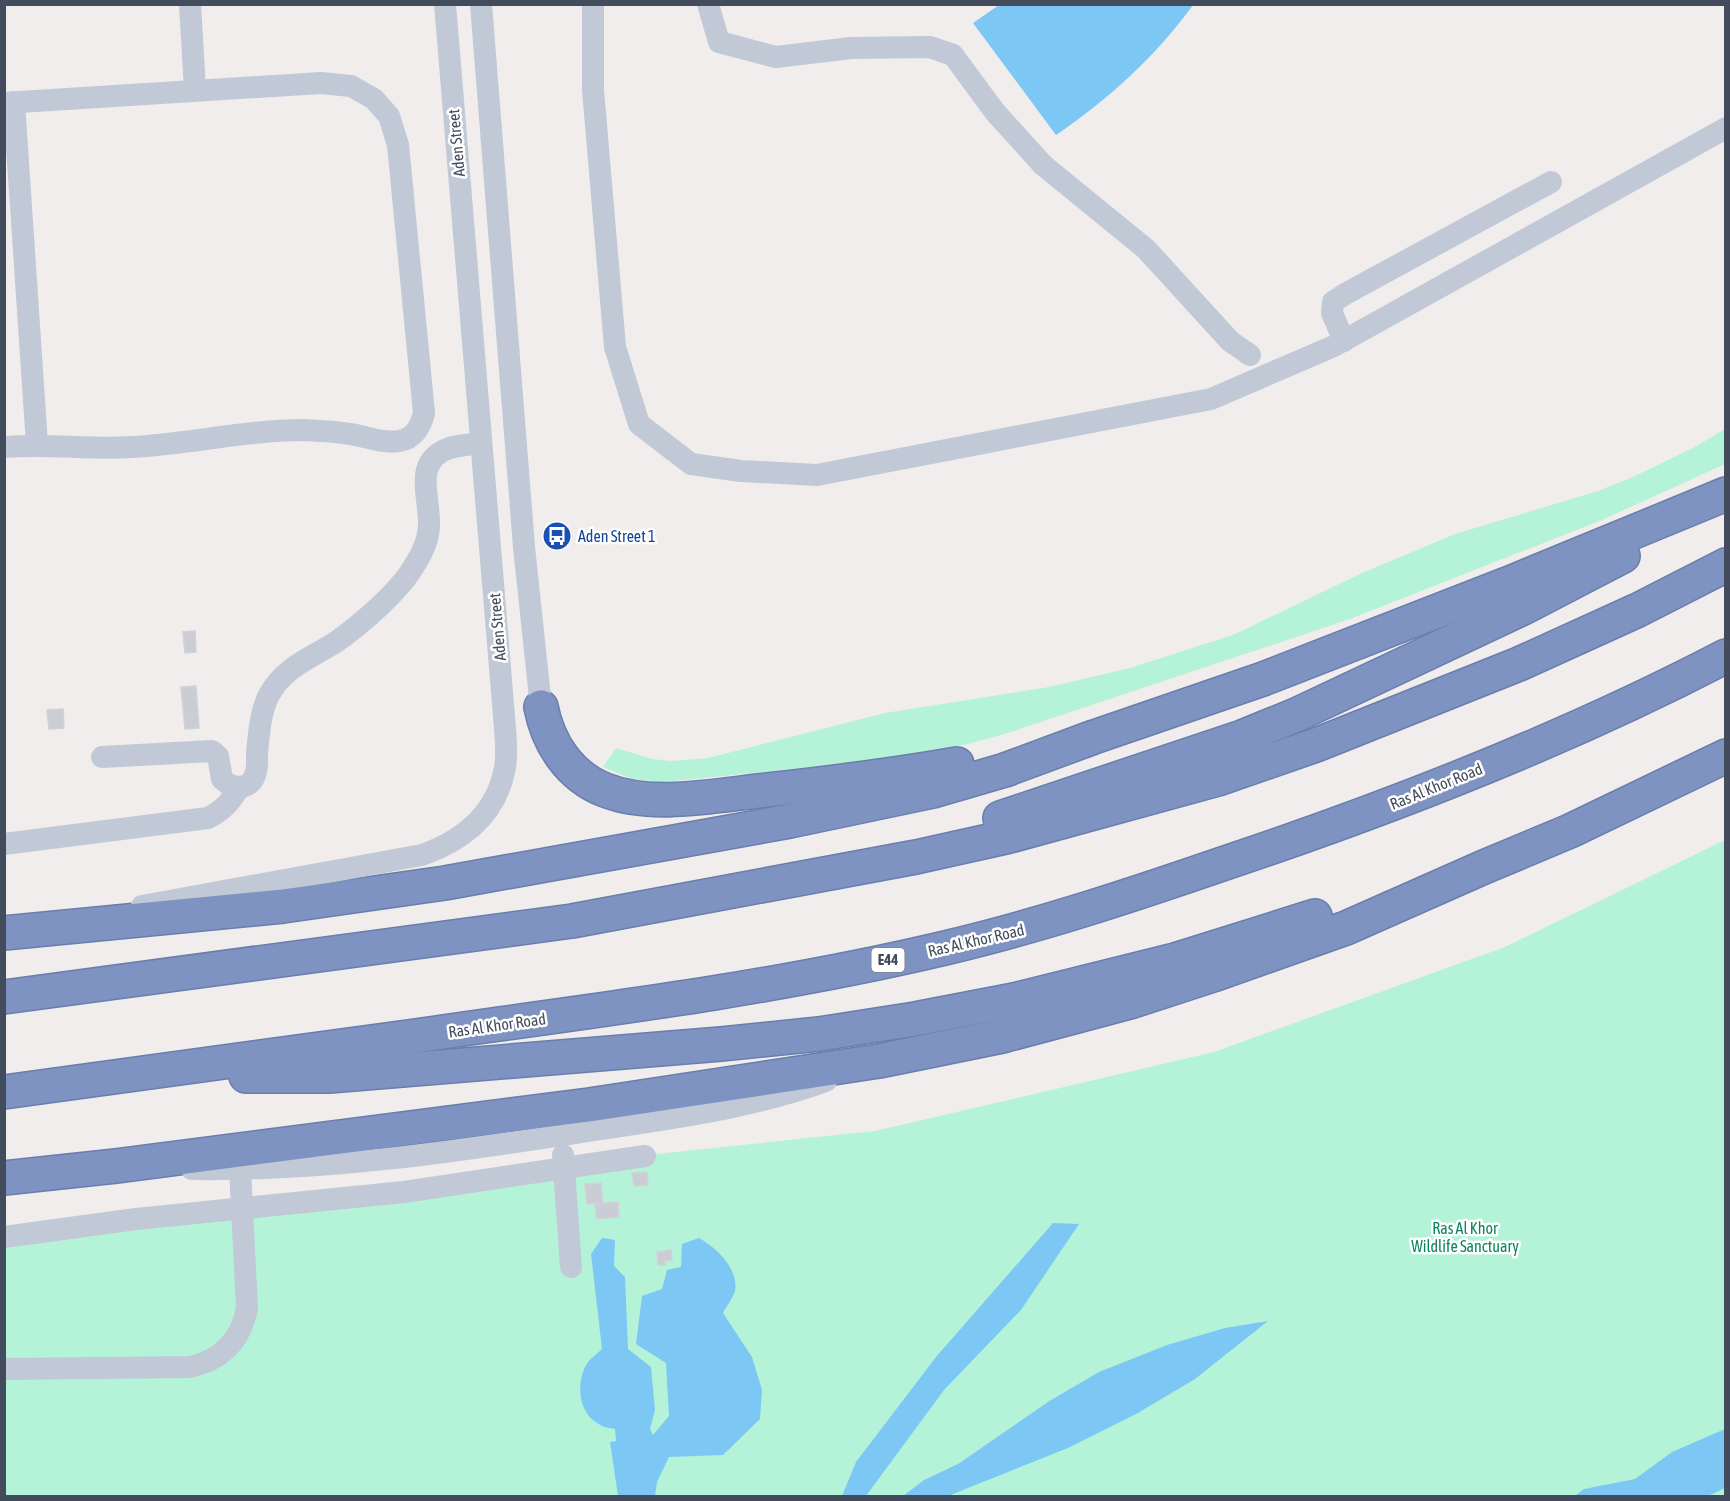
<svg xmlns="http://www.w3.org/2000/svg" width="1730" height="1501" font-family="'Asap Condensed',sans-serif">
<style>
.green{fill:#b5f3d8}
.water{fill:#7dc7f5}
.building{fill:#cbcdd5;stroke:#d0d1d9;stroke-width:1.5}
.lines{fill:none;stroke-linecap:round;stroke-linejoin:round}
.highway-casing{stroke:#6a7ead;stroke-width:36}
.minor{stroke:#c1c9d6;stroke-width:22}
.highway{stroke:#7e93c2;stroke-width:33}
.labels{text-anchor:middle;stroke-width:5;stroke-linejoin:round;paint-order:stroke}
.shield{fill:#fff;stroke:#7b828d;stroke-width:1.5}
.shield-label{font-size:15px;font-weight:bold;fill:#434c5c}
.street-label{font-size:16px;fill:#434c5c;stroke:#fff}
.transit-label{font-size:16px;fill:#164399;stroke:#fff;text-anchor:start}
.park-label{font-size:16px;fill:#0d855d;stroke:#fff}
</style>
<rect width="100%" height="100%" fill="#f0edec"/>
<g class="green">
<path d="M1725,429V464L1602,520L1350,619L1008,733L968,744L888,759L664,782L632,779L603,767L616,748L652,759L671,761L708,758L885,713L1049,687L1130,668L1233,635L1360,574L1455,534L1598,491L1633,477L1693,448Z"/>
<path d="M1725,840V1496H5L4,1230L522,1168L875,1131L1214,1052L1505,947Z"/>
</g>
<g class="water">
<path d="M999,5V4L1193,5C1155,57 1109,99 1056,135L973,23Z"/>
<path d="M1053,1223L1079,1224L1021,1310L944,1390L866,1496H842L856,1462L936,1357Z"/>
<path d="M602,1238L615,1240L614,1266L625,1277L628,1349L651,1367L655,1410L650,1429L653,1435L669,1416L666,1363L636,1344L642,1296L662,1289L667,1270L681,1267L682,1244L699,1238C716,1247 739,1269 735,1291C733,1298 726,1307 723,1313L752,1357L762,1390L760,1419L723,1455L669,1457L657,1482L655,1496H618L610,1442L616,1441L615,1429C609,1428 602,1427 597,1423C577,1411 576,1380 588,1362C592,1357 598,1353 602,1349L591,1254Z"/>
<path d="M1268,1321L1195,1379L1138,1413L1068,1448L948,1496H903L924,1480L958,1464L1051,1400L1099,1372L1167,1345L1225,1328Z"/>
<path d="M1725,1429V1488L1708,1496H1575L1584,1489L1635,1479L1672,1452Z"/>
</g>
<g class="building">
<path d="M195,631L196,652L185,653L183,632Z"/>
<path d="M196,686L199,728L185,729L181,687Z"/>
<path d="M63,709L64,728L49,729L47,710Z"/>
<path d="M647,1172L648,1185L634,1186L632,1173Z"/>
<path d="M601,1183L603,1203L587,1204L585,1184Z"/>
<path d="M618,1202L619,1217L597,1219L595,1204Z"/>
<path d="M671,1250L672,1260L664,1261L665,1265H658L657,1252Z"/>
</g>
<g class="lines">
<g class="highway-casing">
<g id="highway">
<path d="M541,707C548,743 569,776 605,790C652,809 717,795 767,790C831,783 894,775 957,764"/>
<path d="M1000,818L1242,737L1296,715L1523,608L1623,556"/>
<path d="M4,933L283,906L445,883L790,821L933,791L1005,770L1094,737L1263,679L1512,582L1726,494"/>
<path d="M4,997L572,921L916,857L1006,837L1218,779L1316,745L1519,664L1638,610L1726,565"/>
<path d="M246,1076H329L721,1044L819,1034L915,1019L1014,1000L1175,960L1315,916"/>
<path d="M4,1092C165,1071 325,1049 485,1026C639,1005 793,984 945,948C1042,925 1135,894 1228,862C1398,805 1567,739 1726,656"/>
<path d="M4,1178L116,1166L589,1105L879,1061L1002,1036L1133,1001L1213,975L1346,928L1484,867L1570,831L1726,756"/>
</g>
</g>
<g class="minor">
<path d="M190,4L195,90"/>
<path d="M481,4L524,547L541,707"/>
<path d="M593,4V90L615,347L639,424L691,464L741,471L817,475L1211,399L1334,346L1726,128"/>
<path d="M708,4L719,42L776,57L851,48L930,47L953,55L995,112L1043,165L1146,249L1230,341L1250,355"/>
<path d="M14,102L37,445"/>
<path d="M4,103L321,83L351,86L374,99L389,116L398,145L424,413C421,426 414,439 399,441C383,444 365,436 350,434C335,431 319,431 304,430C247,430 189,444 132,447C89,450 47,443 4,447"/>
<path d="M1344,341L1332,313L1333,302L1345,294L1551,182"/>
<path d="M102,757L212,751L218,756L222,779C232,789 250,791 255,775C258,768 257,760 257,753C259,734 260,712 269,695C284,667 311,658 336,642C360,625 399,592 414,566C422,554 429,538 429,524C430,500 415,467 441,452C452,445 469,445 481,443"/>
<path d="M4,844L208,818C223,810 231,802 239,787"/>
<path d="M142,906L422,855C464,840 497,814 505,767C508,751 505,733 504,716L445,4"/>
<path d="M563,1155L571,1267"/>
<path d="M192,1169C327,1171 462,1151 595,1130C673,1118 752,1108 826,1081"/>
<path d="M4,1237L136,1219L404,1192L645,1156"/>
<path d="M4,1369L190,1367C222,1360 241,1340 247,1308L240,1169"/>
</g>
<use href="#highway" class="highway"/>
</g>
<defs>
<g id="bus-disc" transform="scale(1.5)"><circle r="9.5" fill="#1a4fb4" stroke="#fff"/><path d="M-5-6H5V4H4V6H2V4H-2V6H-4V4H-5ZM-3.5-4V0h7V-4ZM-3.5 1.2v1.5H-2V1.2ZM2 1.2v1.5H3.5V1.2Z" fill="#fff"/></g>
</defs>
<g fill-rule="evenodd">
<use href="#bus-disc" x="557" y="536"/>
</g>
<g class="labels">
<rect class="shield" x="871.5" y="948" width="33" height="24" rx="4.5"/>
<g class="shield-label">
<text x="888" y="965">E44</text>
</g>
<g class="street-label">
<text transform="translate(456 143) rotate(-95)" y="6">Aden Street</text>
<text transform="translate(497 627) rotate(-95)" y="6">Aden Street</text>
<text transform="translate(1436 786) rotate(-22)" y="6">Ras Al Khor Road</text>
<text transform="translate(976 940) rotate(-13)" y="6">Ras Al Khor Road</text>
<text transform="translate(497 1025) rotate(-8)" y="6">Ras Al Khor Road</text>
</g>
<g class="transit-label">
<text x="578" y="542">Aden Street 1</text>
</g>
<g class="park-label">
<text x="1465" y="1234">Ras Al Khor<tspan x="1465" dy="18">Wildlife Sanctuary</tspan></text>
</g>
</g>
<rect width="1730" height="1501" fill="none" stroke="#434c5c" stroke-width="12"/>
</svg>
